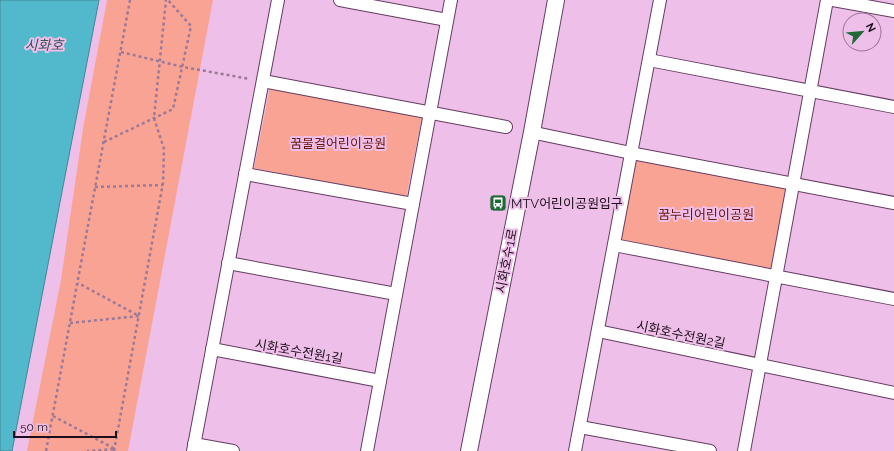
<svg xmlns="http://www.w3.org/2000/svg" width="894" height="451" font-family="Raleway,'Noto Sans KR',sans-serif">
<style>
.green{fill:#f9a394}
.water{fill:#51b9cb;stroke:#428696}
.lines{fill:none;stroke-linecap:round;stroke-linejoin:round}
.street-casing{stroke:#653d61;stroke-width:14}
.secondary-casing{stroke:#653d61;stroke-width:18}
.path{stroke:#9c7997;stroke-width:2.5;stroke-dasharray:3 3;stroke-linecap:butt}
.street{stroke:#fff;stroke-width:12}
.secondary{stroke:#fff;stroke-width:16}
.labels{text-anchor:middle;stroke-width:4;stroke-linejoin:round;paint-order:stroke}
.park-label{font-size:13px;fill:#68170d;stroke:#eebfe8}
.poi-label{font-size:13px;fill:#1e0e1c;stroke:#eebfe8;text-anchor:start}
.street-label{font-size:13px;fill:#1e0e1c;stroke:#eebfe8}
.water-label{font-size:14px;font-style:italic;fill:#36565c;stroke:#eebfe8}
</style>
<rect width="100%" height="100%" fill="#eebfe8"/>
<g class="green">
<path d="M107,0H213L128,451H27L61,280L83,129Z"/>
<path d="M270,87L422,117L406,198L254,168Z"/>
<path d="M633,157L787,186L772,270L618,242Z"/>
</g>
<path class="water" d="M0,0H99L12,451H0Z"/>
<g class="lines">
<g class="street-casing">
<g id="street">
<path d="M340,0L447,20"/>
<path d="M833,0L894,11"/>
<path d="M649,60L894,107"/>
<path d="M263,81L506,127"/>
<path d="M540,134L631,153L894,203"/>
<path d="M245,174L413,204"/>
<path d="M614,245L894,299"/>
<path d="M228,263L396,294"/>
<path d="M598,331L894,393"/>
<path d="M212,349L380,381"/>
<path d="M580,427L710,451"/>
<path d="M194,444L233,451"/>
<path d="M193,451L278,0"/>
<path d="M367,451L451,0"/>
<path d="M575,451L660,0"/>
<path d="M744,451L827,0"/>
</g>
</g>
<g class="secondary-casing">
<path id="secondary" d="M469,451L532,132L556,0"/>
</g>
<g class="path">
<path d="M121,52L183,67L250,79"/>
<path d="M104,142L173,109L191,26L168,0"/>
<path d="M95,187L163,185"/>
<path d="M70,323L139,316L78,283"/>
<path d="M53,416L115,449L87,451"/>
<path d="M46,451L130,0"/>
<path d="M114,451L163,183L164,149L154,118L166,0"/>
</g>
<use href="#street" class="street"/>
<use href="#secondary" class="secondary"/>
</g>
<defs>
<g id="bus-square" transform="scale(0.9)"><rect x="-9" y="-9" width="18" height="18" rx="4" fill="#1e6937" stroke="#eebfe8"/><path d="M-5-6H5V4H4V6H2V4H-2V6H-4V4H-5ZM-3.5-4V0h7V-4ZM-3.5 1.2v1.5H-2V1.2ZM2 1.2v1.5H3.5V1.2Z" fill="#fff"/></g>
</defs>
<g fill-rule="evenodd">
<use href="#bus-square" x="498" y="203"/>
</g>
<g class="labels">
<g class="park-label">
<text x="338" y="148">꿈물결어린이공원</text>
<text x="706" y="219">꿈누리어린이공원</text>
</g>
<g class="poi-label">
<text x="511" y="208">MTV어린이공원입구</text>
</g>
<g class="street-label">
<text transform="translate(506 261) rotate(-79)" y="5">시화호수1로</text>
<text transform="translate(681 334) rotate(12)" y="5">시화호수전원2길</text>
<text transform="translate(299 351) rotate(10)" y="5">시화호수전원1길</text>
</g>
<g class="water-label">
<text x="44" y="50">시화호</text>
</g>
</g>
<g transform="translate(862 32) rotate(63)"><circle r="19" fill="#eebfe8" stroke="#9b7896"/>
<path d="M0-3L7 15L0 10L-7 15Z" fill="#1e6937"/>
<text y="-6" font-size="11" font-weight="bold" text-anchor="middle" fill="#1e0e1c">N</text>
</g>
<path d="M14 431v6h102v-6" fill="none" stroke="#1e0e1c" stroke-width="2"/>
<text x="20" y="431" font-size="12" fill="#1e0e1c" stroke="#eebfe8" stroke-width="3" paint-order="stroke">50 m</text>
</svg>
